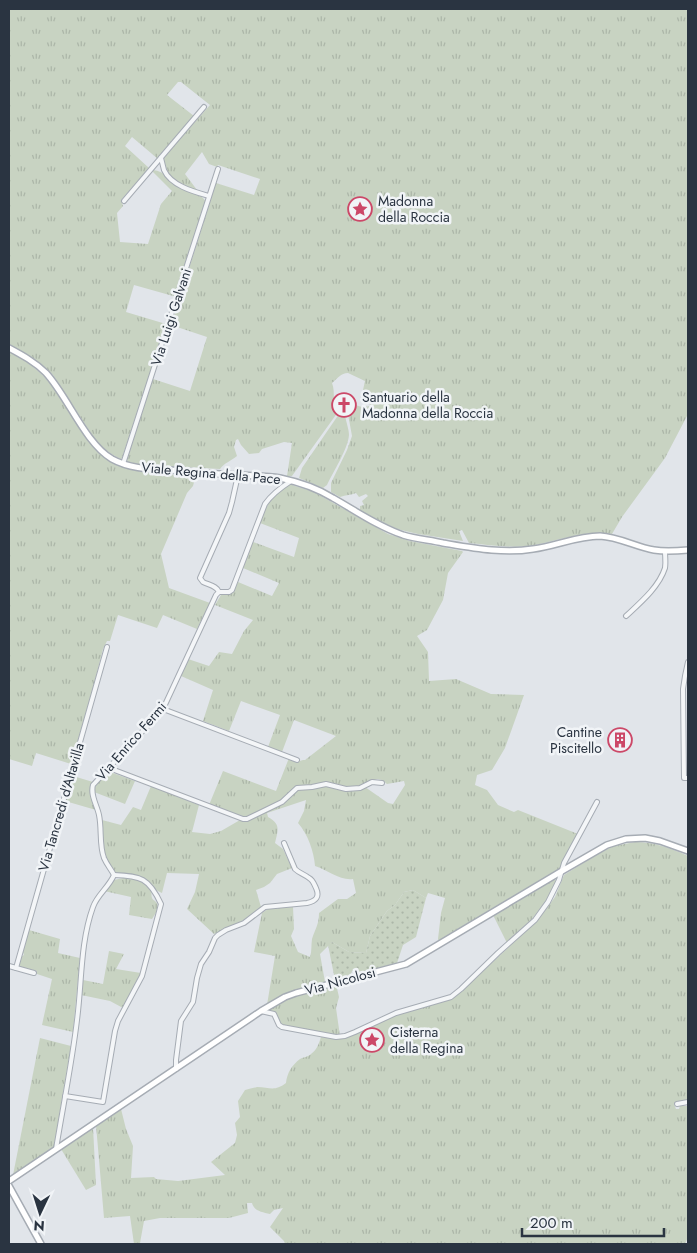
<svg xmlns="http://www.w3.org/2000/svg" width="697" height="1253" font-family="Jost,sans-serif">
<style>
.grass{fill:url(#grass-tufts)}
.park{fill:url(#park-dots)}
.water{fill:#9db6c9}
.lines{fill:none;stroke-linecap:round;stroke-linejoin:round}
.street-casing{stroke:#a6acb4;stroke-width:6}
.secondary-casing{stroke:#a6acb4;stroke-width:8}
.street{stroke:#f4f6f8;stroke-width:4}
.secondary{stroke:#fff;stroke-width:5}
.labels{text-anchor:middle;stroke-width:5;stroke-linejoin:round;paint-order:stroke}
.poi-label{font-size:14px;fill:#2a3441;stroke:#f1f4f7;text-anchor:start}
.street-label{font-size:14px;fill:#2a3441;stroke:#f1f4f7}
</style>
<defs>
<pattern id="grass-tufts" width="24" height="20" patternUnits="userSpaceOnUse" patternTransform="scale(1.25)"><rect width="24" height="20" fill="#c8d3c2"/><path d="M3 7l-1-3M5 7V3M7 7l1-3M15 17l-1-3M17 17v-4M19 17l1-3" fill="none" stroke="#acb6a8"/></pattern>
<pattern id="park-dots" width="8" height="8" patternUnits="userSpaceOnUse" patternTransform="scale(1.25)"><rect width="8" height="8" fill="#c8d3c2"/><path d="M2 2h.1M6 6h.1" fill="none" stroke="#acb6a8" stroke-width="1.8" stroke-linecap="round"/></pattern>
</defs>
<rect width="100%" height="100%" fill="#e1e5ea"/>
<g class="grass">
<path d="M9,9H688V406L687,407V416L665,458L622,517L612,534C584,530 561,540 535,545C513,549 491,545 469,543L462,530L459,531L463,541L418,534L397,529L360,511V506L364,505L362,501L368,496L366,494L359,497L356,493C351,495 346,495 340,497L331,492V483L347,450L352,436L348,414L355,404C360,408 365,407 370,406L368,394L363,390L365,381L348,373C341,373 337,379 332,383C336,393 331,403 338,412L292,476H287L292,443L284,442L262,449L259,453L249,454L241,445L238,439L236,440L234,447L237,456C231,461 224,463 220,469L148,465L129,463L126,459L153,379L190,391L207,337L171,325L216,183L254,195L260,179L218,165L217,167L209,164L202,152L185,174L197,190C185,187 172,182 166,170C165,167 164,162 163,158L210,105L181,82H178L167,95L194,116L158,159L132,137L125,146L149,168L121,200L123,206L117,213L120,242L148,244L161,204L172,191L153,172V170C165,171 170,181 179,187C188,193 201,192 206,202L176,295L173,296L134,285L126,312L166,324L122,458L121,459C111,455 104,448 96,441L53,375C40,361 25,353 9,344Z"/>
<path d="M9,351C23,359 37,368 48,381C70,406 85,451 117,465C141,475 171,474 196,475L193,486L187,493L161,554L169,588L210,603L197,629L163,615L157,628L118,615L110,641H107L103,649L93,688L71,764L36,753L32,766L9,759Z"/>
<path d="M339,414L345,415C346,422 349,429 349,435C348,449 333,472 327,485L323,488L299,478L302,468Z"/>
<path d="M289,484L314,492L388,534L410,541L462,551L463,552L448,573L443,600L427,630L417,636L428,652L429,681L456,679L491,694L524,695L505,748L492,770L477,775L475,785L487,790L498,805L514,812L518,810L578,834L560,869L439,942L438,939L441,913L445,898L428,893L426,898L413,890L404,892L395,905L387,911L370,936L366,953L349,952L332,942L320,954L325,982L287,993L267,1005L275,956L254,952L262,913L268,909L293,907L294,929L291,936L298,952L310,957C312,951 311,945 312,939C315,929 319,925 319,913L338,899H347L356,893L353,879C341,881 327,870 315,866C314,852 308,834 298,823L304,811L306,800L267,813L268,817C281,824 278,830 275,843L283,849L292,868L277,874L270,883L264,887L256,890L261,907L242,921L214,934L187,909L195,892L199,874L167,873L162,893C156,891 153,886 148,882C139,874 128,874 116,873C112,866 105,859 104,852C102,841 104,830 102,820L121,825L133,807L141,810L151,786L199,805L192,832L210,834L221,831L240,820L243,821L277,806L297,789L325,786L339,790H347L365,787L388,803L393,804L405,785L404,781L387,784L382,780L377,779L356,787L346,788L322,783L311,786L297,787L276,804L245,818L209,805L223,771L276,791L289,758L296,762L303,760H305L336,736L294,720L282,752L268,747L280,715L241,701L229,731L203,721L213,690L181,676L188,659L209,666L219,652L232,654L244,631L253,620L215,605L221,595C233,595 233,593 238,582L272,596L279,583L243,568L253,542L294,557L299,538L260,523C267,503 271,497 289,484Z"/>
<path d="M110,772L135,781L125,804L94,792C94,784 104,777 110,772Z"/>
<path d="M73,776L93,782C87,790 93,801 96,810L65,801Z"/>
<path d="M635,842C654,842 670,848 688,856V1101H679L674,1104L676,1109H679L680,1106H688V1237L685,1244H285L284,1241L270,1227L283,1208L274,1210L270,1214C262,1212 254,1211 252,1203H247L248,1213L229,1218H160L144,1221L140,1243L134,1244L130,1216L104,1218L96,1125L121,1109L126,1129L133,1146L131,1178L154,1177L156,1179L178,1181L225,1175L211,1162L235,1143L237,1135L235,1123L240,1117L238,1101L245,1090C249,1089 253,1088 257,1087C270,1087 274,1092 286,1083C287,1073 292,1065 300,1059C304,1057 308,1057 311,1054C317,1050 319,1043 321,1037L333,1039L346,1038L392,1017L455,997L538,920L555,897L564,875L596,855L614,846Z"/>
<path d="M128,877C136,878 147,881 151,891C152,893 151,896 152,898C153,900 154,900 155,901C161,906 156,913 152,919L129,915L131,897L104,891L114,880Z"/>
<path d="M554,878L556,881L546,901L532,919L507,943L493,915Z"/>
<path d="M29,930L60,939L58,953L80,958L73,1032L42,1025L52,979L37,974V971L19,966L21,956H23L24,954L22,952Z"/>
<path d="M109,951L124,954L116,969L141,973L123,1008L110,1001L81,995L83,980L103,984Z"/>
<path d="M336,984L339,997L336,1008L340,1036H330L321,1032L309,1031L283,1026L280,1024L277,1015L266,1011L287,999L295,996Z"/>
<path d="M40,1038L71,1046L54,1146L53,1148L13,1175Z"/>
<path d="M93,1127L96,1185L86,1190L61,1149Z"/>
</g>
<path class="park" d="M413,890L426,898L416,937L403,945L397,963L360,973L355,971H352L350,976L335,980L328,945L332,942L349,952L366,953L370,936L387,911L395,905L404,892Z"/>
<circle class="water" cx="372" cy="1039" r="10"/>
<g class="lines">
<g class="street-casing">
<g id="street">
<path d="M161,158C162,162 163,166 164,170C171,186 195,192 209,196"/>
<path d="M124,201L204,107"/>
<path d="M123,464L218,169"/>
<path d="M219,592H229L232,590L265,504C272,494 280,488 291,481"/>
<path d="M219,592C217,586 209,585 203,582L200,578L229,513L232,502L238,475"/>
<path d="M626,616C640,603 659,587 665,568C666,562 665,557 665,551"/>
<path d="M688,662L685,676L683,689L684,778H688"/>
<path d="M163,709L297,760"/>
<path d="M109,768L243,819H247L282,802L297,788L312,787L326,784L346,789L360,788L372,782L382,783"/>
<path d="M9,966L34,973"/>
<path d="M16,968L107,647"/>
<path d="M261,1011L274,1014L279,1025L282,1027L336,1037L345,1036L355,1032L396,1013L451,997L461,989L498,953L535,920L548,902L559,880L564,863L597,802"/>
<path d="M176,1069V1060L181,1021L193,1002L197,978L201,964L209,952L215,938L218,935L226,930L244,923L265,907L307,903C316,901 320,897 316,888C314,884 313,880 309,878C304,874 299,873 295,869L284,843"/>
<path d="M65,1096L103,1102L115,1031L118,1021L142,976L161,904C149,878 141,876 114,875"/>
<path d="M677,1104L688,1102"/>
<path d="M56,1149C63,1106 72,1063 77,1020C82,983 80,943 93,907C97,895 109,887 114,875C111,869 107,865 104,858C99,845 102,829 99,815C97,805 90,795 93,785L163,709L216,595L219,592"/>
</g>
</g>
<g class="secondary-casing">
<g id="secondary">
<path d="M9,348C22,355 35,362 46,373C68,397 85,443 112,459C130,469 151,469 171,470C194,472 216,474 239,475C253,476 267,476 280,478C299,482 317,488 333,498C356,511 377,526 403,535C416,539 430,540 443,543C473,548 504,554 533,549C556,546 577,536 600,536C619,537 636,547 654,550C666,552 677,551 688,550"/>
<path d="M9,1181L261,1011L285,997L296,993L406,964L562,871L607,845L626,839L645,838L660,841L688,851"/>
<path d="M9,1186L41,1244"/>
</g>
</g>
<use href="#street" class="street"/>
<use href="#secondary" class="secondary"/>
</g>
<defs>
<g id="sight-ring" transform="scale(1.25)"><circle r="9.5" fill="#f1f4f7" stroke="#cc4868" stroke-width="1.5"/><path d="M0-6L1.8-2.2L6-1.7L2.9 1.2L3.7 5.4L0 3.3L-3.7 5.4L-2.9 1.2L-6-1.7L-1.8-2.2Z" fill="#cc4868"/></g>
<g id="church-ring" transform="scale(1.25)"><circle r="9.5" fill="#f1f4f7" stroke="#cc4868" stroke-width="1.5"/><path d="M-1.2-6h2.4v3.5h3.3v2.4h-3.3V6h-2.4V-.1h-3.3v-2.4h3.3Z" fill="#cc4868"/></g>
<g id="building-ring" transform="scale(1.25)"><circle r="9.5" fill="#f1f4f7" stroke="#cc4868" stroke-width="1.5"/><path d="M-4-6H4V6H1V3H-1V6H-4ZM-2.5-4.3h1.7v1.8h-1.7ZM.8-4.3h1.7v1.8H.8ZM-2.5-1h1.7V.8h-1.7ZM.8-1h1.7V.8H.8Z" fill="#cc4868"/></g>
</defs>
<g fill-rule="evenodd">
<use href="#sight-ring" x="360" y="209"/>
<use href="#church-ring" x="344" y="405"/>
<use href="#building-ring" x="620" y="740"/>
<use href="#sight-ring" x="372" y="1040"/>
</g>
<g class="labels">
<g class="poi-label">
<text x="378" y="206">Madonna<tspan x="378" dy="16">della Roccia</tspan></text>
<text x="362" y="402">Santuario della<tspan x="362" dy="16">Madonna della Roccia</tspan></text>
<text x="602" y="737" text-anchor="end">Cantine<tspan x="602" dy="16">Piscitello</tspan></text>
<text x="390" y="1037">Cisterna<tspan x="390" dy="16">della Regina</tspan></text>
</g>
<g class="street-label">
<text transform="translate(171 317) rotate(-72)" y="5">Via Luigi Galvani</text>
<text transform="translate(211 473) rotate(5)" y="5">Viale Regina della Pace</text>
<text transform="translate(131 741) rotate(-49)" y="5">Via Enrico Fermi</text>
<text transform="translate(61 807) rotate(-74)" y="5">Via Tancredi d'Altavilla</text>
<text transform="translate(340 981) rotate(-15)" y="5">Via Nicolosi</text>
</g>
</g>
<rect width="697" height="1253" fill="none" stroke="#2a3441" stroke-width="20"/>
<g transform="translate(40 1213) rotate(184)" stroke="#f1f4f7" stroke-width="4" paint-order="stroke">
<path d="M0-4L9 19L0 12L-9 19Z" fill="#2a3441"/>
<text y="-8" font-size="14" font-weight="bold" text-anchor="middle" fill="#2a3441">N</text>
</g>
<path d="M522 1228v8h142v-8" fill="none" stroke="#2a3441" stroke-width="2.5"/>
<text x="530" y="1228" font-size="15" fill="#2a3441" stroke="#f1f4f7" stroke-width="4" paint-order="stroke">200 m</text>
</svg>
